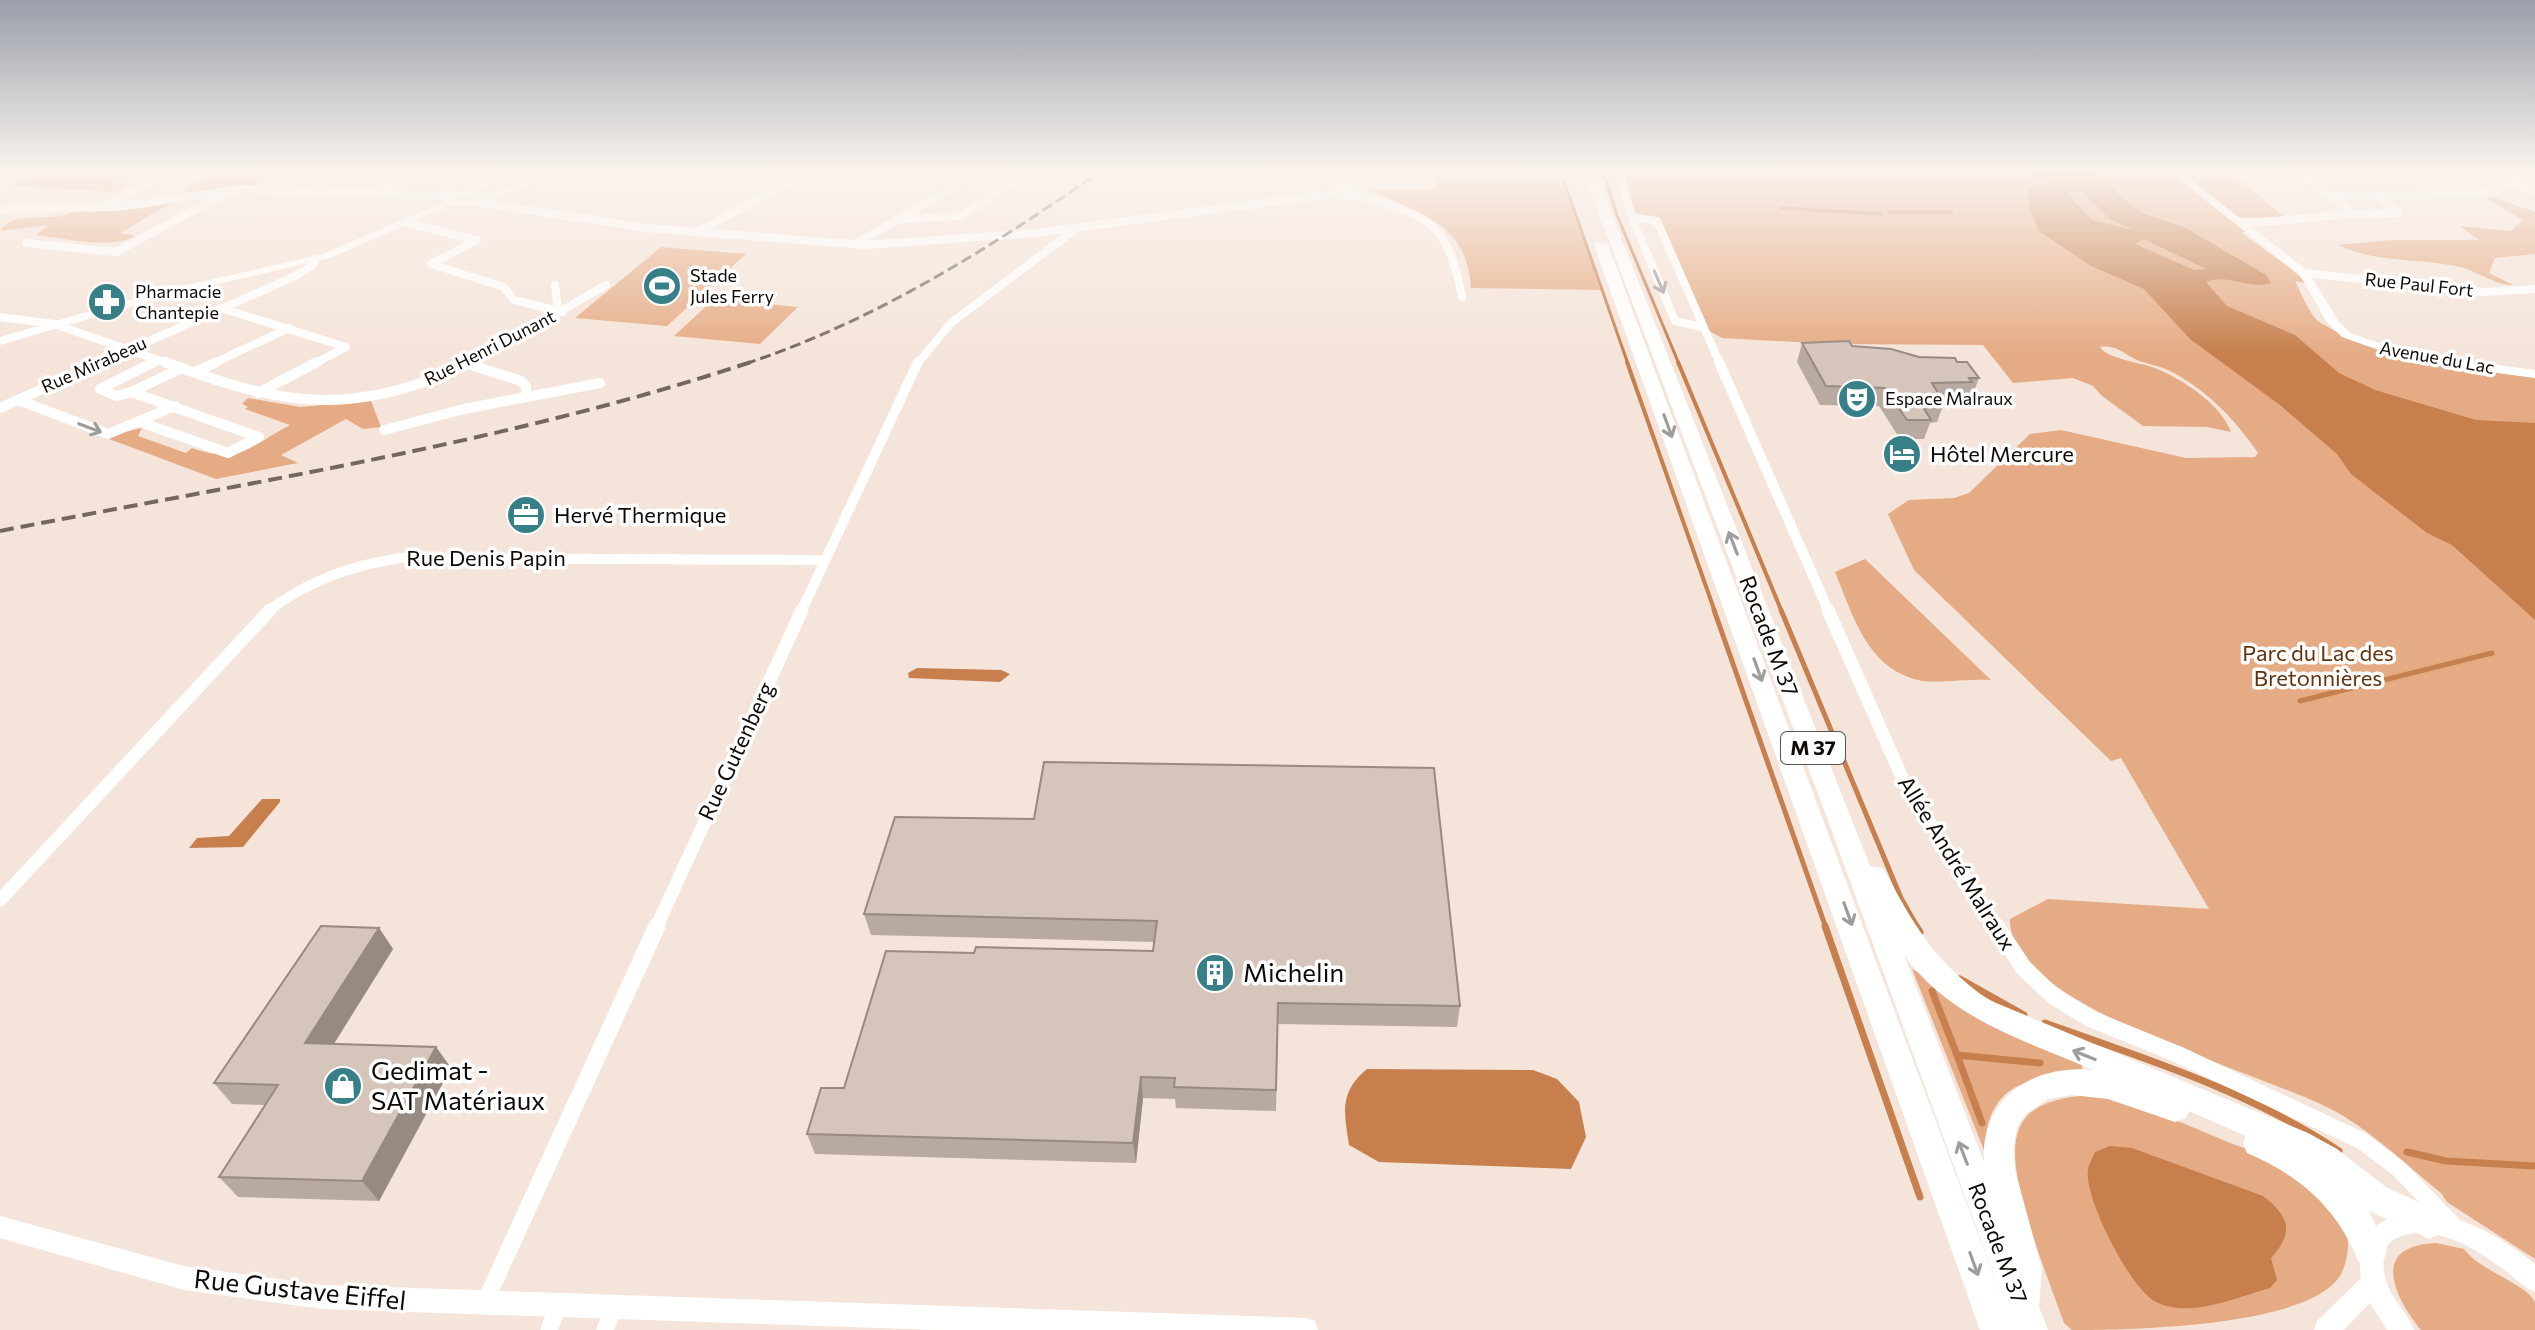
<svg xmlns="http://www.w3.org/2000/svg" width="2535" height="1330" font-family="Commissioner,sans-serif">
<style>
.green{fill:#e5ab84}
.water{fill:#c67f4d;fill-rule:evenodd}
.lines{fill:none;stroke-linecap:round;stroke-linejoin:round}
.stream-far3{stroke:#c67f4d;stroke-width:3}
.stream-far2{stroke:#c67f4d;stroke-width:4}
.stream-far1{stroke:#c67f4d;stroke-width:5}
.stream{stroke:#c67f4d;stroke-width:7}
.minor-far3{stroke:#fff;stroke-width:8}
.minor-far2{stroke:#fff;stroke-width:10}
.minor-far1{stroke:#fff;stroke-width:13}
.minor{stroke:#fff;stroke-width:17}
.tertiary{fill:#fff;fill-rule:evenodd}
.trunk{fill:#fff;fill-rule:evenodd}
.rail-far1{stroke:#726861;stroke-width:3;stroke-dasharray:11 5;stroke-linecap:butt}
.rail{stroke:#726861;stroke-width:4;stroke-dasharray:14 7;stroke-linecap:butt}
.wall{fill:#b8a9a1}
.shaded-wall{fill:#968a83}
.building{fill:#d6c5bb;stroke:#968a83;stroke-width:2}
.oneway{stroke:#9f9d9c}
.labels{text-anchor:middle;stroke-width:7;stroke-linejoin:round;paint-order:stroke}
.far-poi-label{font-size:18px;fill:#100a07;stroke:#fff;text-anchor:start}
.far-street-label{font-size:18px;fill:#100a07;stroke:#fff}
.shield{fill:#fff;stroke:#585451;stroke-width:2}
.shield-label{font-size:20px;font-weight:bold;fill:#100a07}
.poi-label{font-size:22px;fill:#100a07;stroke:#fff;text-anchor:start}
.street-label{font-size:22px;fill:#100a07;stroke:#fff}
.park-label{font-size:22px;fill:#62330d;stroke:#fff}
.near-poi-label{font-size:26px;fill:#100a07;stroke:#fff;text-anchor:start}
.near-street-label{font-size:26px;fill:#100a07;stroke:#fff}
</style>
<rect width="100%" height="100%" fill="#f5e4d9"/>
<g class="green">
<path d="M42,169L55,170L144,169L117,183L126,186L115,192L13,186Z"/>
<path d="M217,169H301L290,178H265L254,186L181,193Z"/>
<path d="M1551,169H1560L1564,179L1561,181L1567,189L1600,290L1471,288C1467,222 1420,214 1368,189H1437L1435,177L1557,181Z"/>
<path d="M1618,169H2227L2284,217L2230,218L2247,232H2241C2256,245 2297,270 2305,283L2295,281C2301,292 2310,317 2321,323C2389,364 2456,367 2535,378V1259L2447,1202L2441,1193C2410,1168 2379,1138 2345,1117C2277,1074 2007,1011 2010,919L2048,899L2209,909L2121,758L2111,761L1914,570L1888,514L1909,500L1954,498L1969,493L2030,434L2061,430L2186,458L2255,457L2258,453C2236,420 2205,388 2168,370C2157,365 2144,364 2133,358C2120,351 2115,345 2100,347C2107,359 2139,362 2155,368C2182,379 2221,404 2231,432L2207,427L2143,426L2102,396L2093,386L2073,378L2013,383L1983,345L1831,344L1722,338L1702,327L1657,221L1632,217Z"/>
<path d="M209,196C199,202 195,198 184,200C164,204 139,223 120,233L136,236C109,250 65,238 35,235L49,225L0,231C13,209 53,224 74,211Z"/>
<path d="M2493,197L2535,212V254L2495,258L2489,273L2513,285C2497,286 2477,271 2460,267C2420,258 2374,263 2338,245L2392,240H2479L2460,226L2511,231L2522,220L2487,198Z"/>
<path d="M661,247L746,254L667,326L575,318Z"/>
<path d="M714,299L798,307L760,344L674,336Z"/>
<path d="M248,398L300,407L371,401L381,427L363,429L346,419L281,455L298,463L216,479L104,437L142,428L138,436L186,453L192,448C241,465 248,447 290,425L245,409L248,407L242,404Z"/>
<path d="M1865,559L1991,680C1973,679 1937,683 1923,681C1868,671 1854,618 1835,572Z"/>
<path d="M1912,969L2082,1063V1069C2046,1082 2005,1073 1989,1121C1986,1130 1987,1143 1984,1150Z"/>
<path d="M2093,1095C2141,1104 2185,1124 2230,1143C2246,1149 2266,1154 2281,1163C2295,1172 2333,1208 2343,1222C2352,1237 2348,1267 2337,1280C2298,1327 2131,1330 2072,1330L2064,1323C2050,1284 2035,1246 2024,1207C2006,1137 2009,1099 2093,1095Z"/>
<path d="M2436,1243L2464,1249C2478,1270 2531,1286 2535,1303C2535,1311 2535,1322 2535,1330H2421C2393,1295 2370,1246 2436,1243Z"/>
</g>
<g class="water">
<path d="M2036,169H2097L2116,192L2142,213L2184,227L2266,275L2271,283C2248,290 2228,273 2206,282L2227,306L2295,335L2339,373L2375,390L2476,420L2535,423V620L2452,545L2427,533L2351,474L2337,454L2280,405L2190,339L2144,289L2091,266L2039,231L2029,207L2028,190L2053,183L2033,175ZM2066,192H2082L2110,219L2134,230L2092,220ZM2143,239L2207,269L2194,270L2135,244Z"/>
<path d="M917,668L1001,670L1010,674L1000,682L909,678L908,673Z"/>
<path d="M262,799H280V802L243,847L189,848L197,838L229,836Z"/>
<path d="M1367,1069L1533,1070L1557,1079L1579,1102L1586,1137L1571,1169L1379,1162L1349,1145C1344,1113 1339,1092 1367,1069Z"/>
<path d="M2110,1146L2132,1148L2263,1196C2289,1216 2295,1232 2271,1258L2277,1280L2270,1288C2237,1297 2190,1319 2156,1302C2131,1290 2083,1197 2088,1169C2089,1164 2093,1157 2095,1152Z"/>
</g>
<g class="lines">
<g class="stream-far3">
<path d="M1602,169L1617,215L1679,364"/>
<path d="M1564,181L1628,364"/>
<path d="M1782,208L1881,214"/>
<path d="M1889,212H1952"/>
</g>
<g class="stream-far2">
<path d="M1627,362L1715,612"/>
<path d="M1678,362L1782,612"/>
</g>
<g class="stream-far1">
<path d="M1714,610L1826,928"/>
<path d="M1781,610L1901,898L1918,928"/>
<path d="M2300,701L2492,653"/>
</g>
<g class="stream">
<path d="M1825,926L1920,1197"/>
<path d="M1916,926L1920,932"/>
<path d="M1960,979L2024,1015"/>
<path d="M1932,991L1957,1055L2040,1063"/>
<path d="M2045,1023C2146,1059 2249,1091 2339,1151"/>
<path d="M1957,1055L1982,1123"/>
<path d="M2407,1152L2446,1161L2535,1166"/>
</g>
<g class="minor-far3">
<path d="M1618,169L1632,217L1675,321L1702,327"/>
<path d="M2292,169L2330,195"/>
<path d="M0,176L13,169"/>
<path d="M2507,183L2535,190"/>
<path d="M1337,187L1357,190L1356,195L1344,197L1330,193Z"/>
<path d="M1350,187L1359,169"/>
<path d="M380,192L405,174V169"/>
<path d="M468,192L511,169"/>
<path d="M1356,195C1428,217 1447,219 1462,297"/>
<path d="M475,202L647,228L865,245L1035,233L1332,194"/>
<path d="M104,207L175,169"/>
<path d="M0,209L118,207L243,189L453,196"/>
<path d="M2348,214L2399,213L2377,195"/>
<path d="M1632,217L1657,221L1720,364"/>
<path d="M408,223L477,240L431,264L504,287L514,300L563,312"/>
<path d="M2243,224L2348,214L2346,207L2330,195L2480,194L2535,172"/>
<path d="M697,232L814,169"/>
<path d="M26,243L116,252L227,193"/>
<path d="M857,243L980,172L993,169L1023,175L961,216L901,219"/>
<path d="M2304,273L2484,292L2535,289"/>
<path d="M555,285L558,311"/>
<path d="M221,308L346,347L314,364"/>
<path d="M0,317L54,324L170,364"/>
<path d="M98,364L295,276L312,266L316,259"/>
<path d="M150,364L158,360"/>
<path d="M212,364L289,328"/>
<path d="M468,364L606,285"/>
<path d="M917,364L951,323L1077,228"/>
</g>
<g class="minor-far2">
<path d="M165,362C285,407 353,418 472,362"/>
<path d="M1719,362L1829,612"/>
<path d="M468,364L521,381L526,386V397"/>
<path d="M195,372L217,362"/>
<path d="M131,392L117,396L100,389L154,362"/>
<path d="M258,393L317,362"/>
<path d="M18,400L108,434L175,406"/>
<path d="M0,408L103,362"/>
<path d="M140,422L228,453L259,437L131,392L182,368"/>
<path d="M384,430L464,409L600,383"/>
<path d="M267,612C307,581 351,565 401,558L823,560"/>
<path d="M801,612L918,362"/>
</g>
<g class="minor-far1">
<path d="M1828,610L1905,784L1998,928"/>
<path d="M0,900L270,610"/>
<path d="M656,928L802,610"/>
</g>
<g class="minor">
<path d="M1996,926L2023,967L2053,996L2091,1019L2177,1054L2362,1141L2399,1169L2454,1226"/>
<path d="M485,1302L657,926"/>
<path d="M549,1330L558,1306"/>
<path d="M605,1330L614,1308"/>
</g>
<g class="tertiary">
<path d="M562,169H576L469,206L452,205L330,258L163,297L0,345V337L156,292L323,254L443,202C459,181 471,196 489,193C513,188 538,177 562,169ZM468,195L474,197L465,201L455,200Z"/>
<path d="M2166,169H2177L2308,271L2337,319L2350,333L2409,353L2535,370V378L2407,360L2342,337L2326,321L2300,275Z"/>
<path d="M2426,1212C2468,1218 2503,1238 2535,1264V1292C2522,1287 2512,1275 2500,1267C2474,1247 2430,1222 2397,1238C2382,1245 2382,1262 2385,1276C2389,1297 2407,1311 2414,1330H2387L2370,1303L2344,1330H2314L2317,1321L2361,1278C2354,1228 2381,1215 2426,1212Z"/>
<path d="M0,1216L184,1266L322,1285L1306,1318L1315,1321L1318,1330H938L322,1309L184,1290L0,1238Z"/>
</g>
<path class="trunk" d="M1582,169H1594L1870,866L1883,868C1914,925 1934,962 1989,1000L2308,1133L2337,1149L2386,1187L2440,1212L2445,1223L2440,1234L2429,1239L2369,1211L2387,1251L2383,1262L2371,1267L2359,1262C2336,1207 2302,1177 2247,1153L2243,1143L2246,1136L2189,1111L2186,1118L2175,1122L2108,1099L2072,1095L2048,1099L2026,1114L2017,1128L2014,1146L2015,1170L2042,1269L2039,1307L2048,1330H1980L1594,245L1596,242L1608,245L2005,1306L1823,807ZM1904,955C1950,1019 2024,1040 2093,1070C2033,1064 1980,1098 1984,1162Z"/>
<path class="rail-far1" d="M745,364C877,320 990,248 1104,169"/>
<path class="rail" d="M0,531C251,482 507,443 751,362"/>
</g>
<g class="wall">
<path d="M1402,169H1514V171Z"/>
<path d="M1802,343L1852,346L1919,357L1957,362L1979,378L1972,397H1966L1964,401H1943L1944,403L1937,422L1930,423L1924,439H1900L1879,406L1820,405L1797,362Z"/>
<path d="M895,817L1460,1006L1457,1027L1278,1024L1276,1111L1176,1108L1175,1099L1143,1098L1136,1163L815,1154L807,1134L844,1088L974,953L1153,951L1155,942L871,935L864,914Z"/>
<path d="M379,928L393,949L334,1044L436,1047L451,1068L379,1201L238,1197L219,1177L265,1105L232,1104L214,1083Z"/>
</g>
<g class="shaded-wall">
<path d="M379,928L393,949L321,1064L305,1043Z"/>
<path d="M436,1047L451,1068L379,1201L362,1181Z"/>
<path d="M1141,1077L1143,1098L1136,1163L1133,1143Z"/>
</g>
<g class="building">
<path d="M1849,341L1852,346L1891,349L1919,357L1955,358L1957,362H1967L1979,378H1969L1972,382L1932,383L1944,403L1922,405L1931,420H1907L1885,388L1826,386L1802,343Z"/>
<path d="M1044,762L1434,768L1460,1006L1278,1003L1276,1090L1174,1087L1175,1078L1141,1077L1133,1143L807,1134L821,1088H844L886,951L974,953L976,947L1153,951L1157,921L864,914L895,817L1034,819Z"/>
<path d="M321,926L379,928L305,1043L436,1047L362,1181L219,1177L278,1085L214,1083Z"/>
</g>
<defs><path id="oneway-shaft" d="M-6 0H5M1.5-3L5.5 0L1.5 3" fill="none" stroke-width="1.6" stroke-linecap="round" stroke-linejoin="round" transform="scale(2)"/></defs>
<g class="oneway">
<use href="#oneway-shaft" transform="translate(1659 282) rotate(67)"/>
<use href="#oneway-shaft" transform="translate(1668 426) rotate(70)"/>
<use href="#oneway-shaft" transform="translate(90 428) rotate(21)"/>
<use href="#oneway-shaft" transform="translate(1733 543) rotate(-111)"/>
<use href="#oneway-shaft" transform="translate(1758 670) rotate(70)"/>
<use href="#oneway-shaft" transform="translate(1848 914) rotate(70)"/>
<use href="#oneway-shaft" transform="translate(2084 1055) rotate(-158)"/>
<use href="#oneway-shaft" transform="translate(1963 1153) rotate(-111)"/>
<use href="#oneway-shaft" transform="translate(1974 1264) rotate(70)"/>
</g>
<linearGradient id="sky" x2="0" y2="1"><stop stop-color="#9a9faa"/><stop offset="0.48" stop-color="#faf3ee"/><stop offset="1" stop-color="#faf3ee" stop-opacity="0"/></linearGradient>
<rect width="2535" height="355" fill="url(#sky)"/>
<defs>
<g id="stadium-disc" transform="scale(2)"><circle r="9.5" fill="#388088" stroke="#fff"/><path d="M0-5a6.5 5 0 1 0 0 10a6.5 5 0 1 0 0-10ZM-3.5-1.8h7v3.6h-7Z" fill="#fff"/></g>
<g id="pharmacy-disc" transform="scale(2)"><circle r="9.5" fill="#388088" stroke="#fff"/><path d="M-2-6h4v4h4v4h-4v4h-4v-4h-4v-4h4Z" fill="#fff"/></g>
<g id="theatre-disc" transform="scale(2)"><circle r="9.5" fill="#388088" stroke="#fff"/><path d="M-5-5.5Q0-4 5-5.5V0Q5 5 0 6Q-5 5-5 0ZM-3.3-2.5H-1v1.5H-3.3ZM1-2.5H3.3v1.5H1ZM-2.8 1Q0 5.5 2.8 1Z" fill="#fff"/></g>
<g id="hotel-disc" transform="scale(2)"><circle r="9.5" fill="#388088" stroke="#fff"/><path d="M-6-4.5h1.5V1H6V5H4.5V3h-9V5H-6ZM-4 0a1.8 1.8 0 1 1 3.6 0ZM.5 0V-2.5h3Q6-2.5 6 0Z" fill="#fff"/></g>
<g id="office-disc" transform="scale(2)"><circle r="9.5" fill="#388088" stroke="#fff"/><path d="M-6-3h4V-5.5h4V-3h4V5H-6ZM-1-4.5V-3h2v-1.5ZM-6 0V1H6V0Z" fill="#fff"/></g>
<g id="building-disc" transform="scale(2)"><circle r="9.5" fill="#388088" stroke="#fff"/><path d="M-4-6H4V6H1V3H-1V6H-4ZM-2.5-4.3h1.7v1.8h-1.7ZM.8-4.3h1.7v1.8H.8ZM-2.5-1h1.7V.8h-1.7ZM.8-1h1.7V.8H.8Z" fill="#fff"/></g>
<g id="shop-disc" transform="scale(2)"><circle r="9.5" fill="#388088" stroke="#fff"/><path d="M-5-2.5h2.3a2.7 3.5 0 0 1 5.4 0H5L5.5 6h-11ZM-1.5-2.5h3a1.5 2.3 0 0 0-3 0Z" fill="#fff"/></g>
</defs>
<g fill-rule="evenodd">
<use href="#stadium-disc" x="662" y="286"/>
<use href="#pharmacy-disc" x="107" y="302"/>
<use href="#theatre-disc" x="1857" y="399"/>
<use href="#hotel-disc" x="1902" y="454"/>
<use href="#office-disc" x="526" y="515"/>
<use href="#building-disc" x="1215" y="973"/>
<use href="#shop-disc" x="343" y="1086"/>
</g>
<g class="labels">
<g class="far-poi-label">
<text x="690" y="282">Stade<tspan x="690" dy="21">Jules Ferry</tspan></text>
<text x="135" y="298">Pharmacie<tspan x="135" dy="21">Chantepie</tspan></text>
<text x="1885" y="405">Espace Malraux</text>
</g>
<g class="far-street-label">
<text transform="translate(2419 285) rotate(6)" y="6">Rue Paul Fort</text>
<text transform="translate(490 348) rotate(-27)" y="6">Rue Henri Dunant</text>
<text transform="translate(2437 358) rotate(10)" y="6">Avenue du Lac</text>
<text transform="translate(94 365) rotate(-24)" y="6">Rue Mirabeau</text>
</g>
<rect class="shield" x="1781" y="732" width="64" height="32" rx="6"/>
<g class="shield-label">
<text x="1813" y="755">M 37</text>
</g>
<g class="poi-label">
<text x="1930" y="462">Hôtel Mercure</text>
<text x="554" y="523">Hervé Thermique</text>
</g>
<g class="street-label">
<text x="486" y="566">Rue Denis Papin</text>
<text transform="translate(1769 636) rotate(69)" y="8">Rocade M 37</text>
<text transform="translate(736 751) rotate(-65)" y="8">Rue Gutenberg</text>
<text transform="translate(1957 863) rotate(58)" y="8">Allée André Malraux</text>
<text transform="translate(1998 1243) rotate(69)" y="8">Rocade M 37</text>
</g>
<g class="park-label">
<text x="2318" y="661">Parc du Lac des<tspan x="2318" dy="25">Bretonnières</tspan></text>
</g>
<g class="near-poi-label">
<text x="1243" y="982">Michelin</text>
<text x="371" y="1080">Gedimat -<tspan x="371" dy="30">SAT Matériaux</tspan></text>
</g>
<g class="near-street-label">
<text transform="translate(300 1290) rotate(6)" y="9">Rue Gustave Eiffel</text>
</g>
</g>
</svg>
